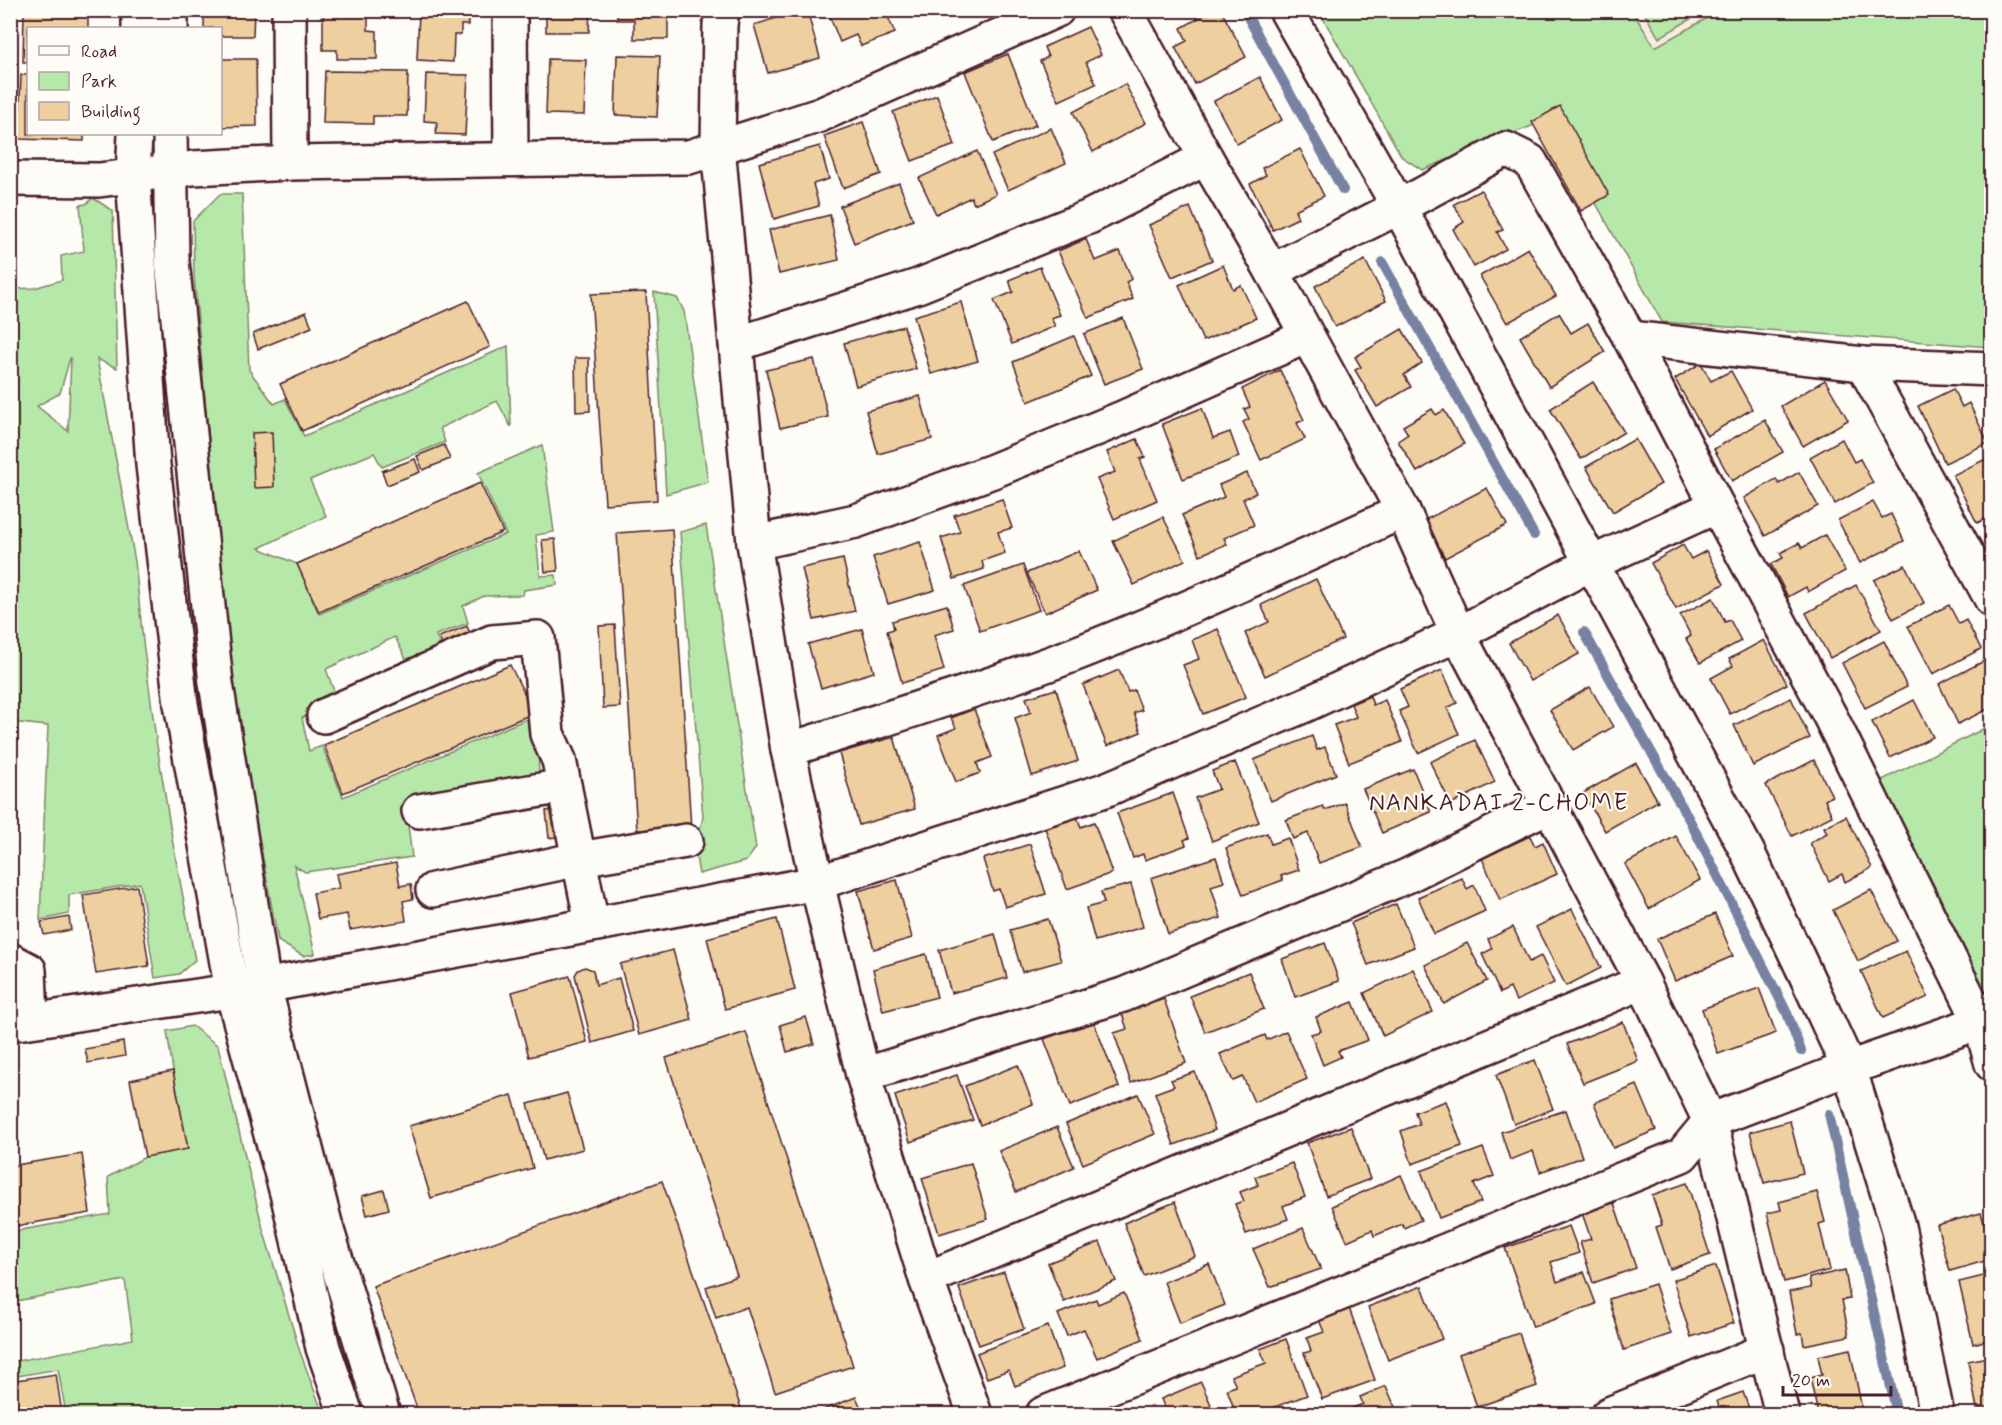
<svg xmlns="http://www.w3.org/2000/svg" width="2002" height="1425" font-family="Mynerve,sans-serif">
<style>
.built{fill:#f8eedd}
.green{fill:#b6e9a9;stroke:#80846a;stroke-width:1.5;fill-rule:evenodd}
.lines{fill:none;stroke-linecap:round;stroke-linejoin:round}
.stream{stroke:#7781a1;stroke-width:10}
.building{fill:#edcfa0;stroke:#4a1f2b;stroke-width:1.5}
.minor-casing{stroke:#4a1f2b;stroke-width:38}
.minor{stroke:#fdfcf7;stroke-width:33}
.labels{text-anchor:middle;stroke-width:4.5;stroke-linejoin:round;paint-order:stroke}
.neighbourhood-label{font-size:24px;letter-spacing:1.5px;fill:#4a1f2b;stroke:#fdfcf7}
</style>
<rect width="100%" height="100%" fill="#fdfcf7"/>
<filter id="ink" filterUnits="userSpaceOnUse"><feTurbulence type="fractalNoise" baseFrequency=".0167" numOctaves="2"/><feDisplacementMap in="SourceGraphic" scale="12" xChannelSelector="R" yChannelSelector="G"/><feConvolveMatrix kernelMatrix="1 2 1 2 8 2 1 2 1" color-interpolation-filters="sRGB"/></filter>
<g filter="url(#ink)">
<path class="built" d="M1632,11H1720L1654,48Z"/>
<g class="green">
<path d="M1319,11H1632L1655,47L1720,11H1991V347L1662,322L1549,119L1422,170L1402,157Z"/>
<path d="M1643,11H1704L1659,38Z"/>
<path d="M220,194H242L249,370L274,404L285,399L304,436L508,346L511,427L497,401L440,428L445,442L382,467L374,453L310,480L326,516L259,548L297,564L319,614L506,534L478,473L542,445L554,532L536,535L540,576L556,575L557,585L524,590L523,595L484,596L463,606L468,623L436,635L444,658L410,672L407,661L395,637L326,669L338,702L302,718L309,751L322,746L343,797L536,715L539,773L405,802L412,857L305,872L294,865L315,954L303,956L278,941L240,733L222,590L194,276L193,221Z"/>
<path d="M93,198L113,211L117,368L97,359L135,561L143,642L156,739L173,844L195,960L179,974L155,978L140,883L69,895V914L40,920L48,726L11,722V289L34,288L62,280L61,256L84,251L80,205L86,204ZM70,358H71L68,431L37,406L60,393Z"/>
<path d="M654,292L677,298L684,311L708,482L666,494Z"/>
<path d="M706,525L756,848L746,861L699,874L695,851L703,817L680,532Z"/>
<path d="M1991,725V993H1990L1972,988L1942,901L1880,781Z"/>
<path d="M192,1026L218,1046L263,1229L300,1352L323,1414H66L58,1369L11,1377V1362L133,1339L125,1280L11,1302V1232L110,1214L108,1177L145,1157L188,1149L173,1071L167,1031Z"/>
</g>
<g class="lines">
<g class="stream">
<path d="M1244,10L1343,190"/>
<path d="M1382,262L1534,535"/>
<path d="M1584,632L1690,821L1787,1013L1801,1051"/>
<path d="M1829,1114L1897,1414"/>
</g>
</g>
<g class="building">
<path d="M24,10H88V28H28V62H23Z"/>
<path d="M204,10H254L253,36H220V28H204Z"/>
<path d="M323,10H368V30L377,31V59H337V50H323Z"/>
<path d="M419,10H468V25H461V35H454L453,62L417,60Z"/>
<path d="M546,10H590L589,32H546Z"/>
<path d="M617,10H668V39H634V20H617Z"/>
<path d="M802,10H807L820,58L768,73L754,25Z"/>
<path d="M827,10H902L903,12L888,17L895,33L861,46L856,35L840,42Z"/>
<path d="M1213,10H1221L1246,57L1195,84L1175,47L1187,41L1181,28Z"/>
<path d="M1088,27L1101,55L1086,62L1096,84L1059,101L1040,61L1048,57L1044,47Z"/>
<path d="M1008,54L1036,125L993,142L965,72Z"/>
<path d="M617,55L660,56L657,117L615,115Z"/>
<path d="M220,59H256L257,126L220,127Z"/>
<path d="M548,59L586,60L584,115L546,114Z"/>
<path d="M325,71L408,72L407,116H373V124L323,123Z"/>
<path d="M426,74L468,75L465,135L436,134L437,122L424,121Z"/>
<path d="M21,75H28V134H84V141L18,139Z"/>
<path d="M1260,77L1282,120L1237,144L1214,101Z"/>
<path d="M1125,84L1146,123L1093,152L1073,112Z"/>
<path d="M937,95L955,145L912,161L893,112Z"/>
<path d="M1560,106L1609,195L1581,211L1532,122Z"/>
<path d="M863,122L881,174L843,188L824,136Z"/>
<path d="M1051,128L1066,163L1008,190L992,155Z"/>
<path d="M820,146L829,179L813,184L819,206L774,219L759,163Z"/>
<path d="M1300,149L1324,196L1295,210L1298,218L1273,230L1250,184L1266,175L1262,168Z"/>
<path d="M977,151L996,194L974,204L971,197L936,214L919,178Z"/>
<path d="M899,183L913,220L854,243L840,206Z"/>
<path d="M1481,190L1503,230L1497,232L1506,249L1474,267L1453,229L1464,222L1454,204Z"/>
<path d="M1190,207L1212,260L1172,277L1149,225Z"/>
<path d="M830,215L839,260L779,274L769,230Z"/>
<path d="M1086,239L1095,261L1120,251L1132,279L1126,282L1133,299L1088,318L1058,251Z"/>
<path d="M1528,248L1556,296L1507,323L1480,276Z"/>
<path d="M1365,260L1386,301L1335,327L1315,286Z"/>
<path d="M1223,265L1233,289L1241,285L1256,318L1203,341L1179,285Z"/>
<path d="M1040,267L1060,315L1051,318L1055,326L1012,344L994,300L1013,292L1009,280Z"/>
<path d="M646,292L657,500L605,504L591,294Z"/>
<path d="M468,301L490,347L302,431L280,384Z"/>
<path d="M961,302L978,361L931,374L914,316Z"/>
<path d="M306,312L312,327L258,349L253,334Z"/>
<path d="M1559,313L1571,333L1588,323L1605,352L1549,387L1520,337Z"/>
<path d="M1123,318L1143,369L1104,384L1084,334Z"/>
<path d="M904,326L916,369L856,386L844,343Z"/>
<path d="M1402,329L1422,363L1404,375L1411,387L1377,407L1355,370L1361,367L1355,357Z"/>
<path d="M1074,336L1091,376L1028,402L1013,362Z"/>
<path d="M575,358H589L590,411L576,412Z"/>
<path d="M814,359L828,417L780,428L766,370Z"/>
<path d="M1701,363L1711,381L1731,371L1752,409L1707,436L1675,379Z"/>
<path d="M1280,370L1304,420L1297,423L1305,439L1261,460L1243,422L1249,419L1244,409L1250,407L1242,389Z"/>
<path d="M1825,380L1848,420L1803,446L1781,406Z"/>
<path d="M1593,382L1624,432L1581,459L1550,409Z"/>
<path d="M1953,389L1962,407L1969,403L1988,443L1945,463L1918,406Z"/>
<path d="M920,396L932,439L878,454L866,411Z"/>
<path d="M1202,408L1213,438L1230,432L1239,457L1183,479L1162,424Z"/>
<path d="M1432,409L1436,415L1444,410L1464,444L1417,472L1398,441L1408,434L1403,426Z"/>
<path d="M1765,420L1783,452L1732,481L1714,449Z"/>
<path d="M272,432L274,487L254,488L252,433Z"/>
<path d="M1137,439L1145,457L1140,459L1157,500L1114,519L1097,479L1115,472L1107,452Z"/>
<path d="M1635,439L1661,484L1613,512L1586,467Z"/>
<path d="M1842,439L1854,462L1860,459L1873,483L1835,504L1810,457Z"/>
<path d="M444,445L450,459L423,470L417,456Z"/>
<path d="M1992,456V516L1977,523L1953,475Z"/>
<path d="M415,459L420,472L387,485L382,471Z"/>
<path d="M1799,472L1818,506L1765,536L1744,498L1776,479L1779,484Z"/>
<path d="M1247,473L1256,493L1243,499L1254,525L1224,538L1227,544L1200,555L1182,515L1224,497L1219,485Z"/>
<path d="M480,483L503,532L319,612L297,564Z"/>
<path d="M1487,488L1507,525L1445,558L1425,520Z"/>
<path d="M1002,499L1012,528L998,532L1005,553L982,561L984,569L954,579L941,538L960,532L954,515Z"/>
<path d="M1873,502L1882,518L1891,514L1904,541L1860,563L1838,520Z"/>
<path d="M1163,517L1185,560L1134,585L1113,541Z"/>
<path d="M1992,525V545L1984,529Z"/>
<path d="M672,529L691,828L637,830L617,533Z"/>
<path d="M1825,535L1845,571L1808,592L1806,587L1788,597L1771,564L1783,558L1780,553L1799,543L1802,548Z"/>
<path d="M555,539L558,571L545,572L542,540Z"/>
<path d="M920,542L935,590L888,604L873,557Z"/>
<path d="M1683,545L1691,559L1706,551L1724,584L1676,609L1651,563Z"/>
<path d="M1079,551L1097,590L1045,613L1027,573Z"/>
<path d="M843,559L855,611L814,620L802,568Z"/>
<path d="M1023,565L1039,610L980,631L964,586Z"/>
<path d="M1905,565L1924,603L1893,619L1874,580Z"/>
<path d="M1316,579L1343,639L1265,676L1245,633L1269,622L1261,605Z"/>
<path d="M1856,585L1881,630L1830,658L1806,613Z"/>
<path d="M1713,598L1725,622L1730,620L1741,641L1700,663L1686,639L1691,636L1680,615Z"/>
<path d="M947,605L954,629L934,635L944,670L902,683L887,631L894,629L892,621Z"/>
<path d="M1949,605L1959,624L1966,620L1981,649L1933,674L1908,626Z"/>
<path d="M1558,615L1579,654L1530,681L1509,643Z"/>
<path d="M615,625L620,707L603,708L599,626Z"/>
<path d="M467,626L472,639L444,651L439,637Z"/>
<path d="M862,629L874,672L821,688L808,644Z"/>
<path d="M1218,629L1246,697L1203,714L1183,665L1199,659L1192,640Z"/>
<path d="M1764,640L1787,684L1730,714L1711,678L1733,666L1729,659Z"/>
<path d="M1884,641L1907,687L1865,708L1842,663Z"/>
<path d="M1988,659L1992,667V707L1958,724L1939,684Z"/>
<path d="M510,665L534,713L343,793L324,745Z"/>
<path d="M1119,670L1128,692L1134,690L1142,710L1134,713L1141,732L1107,746L1083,685Z"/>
<path d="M1442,670L1457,703L1447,708L1459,734L1418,753L1399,711L1408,707L1400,689Z"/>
<path d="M1590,687L1613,727L1573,750L1550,710Z"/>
<path d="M1056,689L1078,761L1032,776L1015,718L1031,712L1026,698Z"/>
<path d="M1370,696L1373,705L1385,700L1402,742L1349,763L1334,725L1356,717L1351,704Z"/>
<path d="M1791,698L1810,738L1753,766L1734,725Z"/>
<path d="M1914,700L1933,737L1890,758L1872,722Z"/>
<path d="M974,709L992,757L977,763L980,773L956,782L938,735L956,728L951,718Z"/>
<path d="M10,724L14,725L10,767Z"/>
<path d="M1312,736L1317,750L1325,747L1336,774L1271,801L1254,760Z"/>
<path d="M894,737L915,809L859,825L839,753Z"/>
<path d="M1475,740L1495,782L1451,804L1430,762Z"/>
<path d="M1814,760L1832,796L1825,800L1832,816L1792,836L1766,785Z"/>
<path d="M1235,762L1259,822L1212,841L1195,798L1219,789L1212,771Z"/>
<path d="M1636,763L1658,801L1605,831L1583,793Z"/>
<path d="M1413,769L1431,812L1382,833L1363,789Z"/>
<path d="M1173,793L1189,838L1184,840L1186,845L1145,860L1143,854L1133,858L1117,813Z"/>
<path d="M1345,803L1362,847L1319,863L1308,833L1293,839L1286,820L1323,806L1325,810Z"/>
<path d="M559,809L563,836L549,838L546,811Z"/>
<path d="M1846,816L1872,868L1845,882L1842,874L1829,881L1810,843L1827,833L1824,827Z"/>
<path d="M1077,817L1081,827L1094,822L1112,873L1067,889L1045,828Z"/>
<path d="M1267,833L1271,844L1288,838L1299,870L1281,876L1283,880L1243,895L1226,848Z"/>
<path d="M1530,836L1535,846L1543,842L1557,874L1500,900L1482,858Z"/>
<path d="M1676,836L1700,880L1649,909L1625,864Z"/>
<path d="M1030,844L1046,894L1005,907L999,889L993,891L983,859Z"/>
<path d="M1216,857L1224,882L1211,886L1221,918L1168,934L1151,878Z"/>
<path d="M396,863L400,886L411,884L413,899L403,901L406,921L350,930L347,914L318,919L313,893L339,888L336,874Z"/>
<path d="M1462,878L1467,889L1474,885L1485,911L1434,934L1418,897Z"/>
<path d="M897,880L912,938L874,949L858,891Z"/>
<path d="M1131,884L1143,927L1095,941L1086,908L1104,903L1101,892Z"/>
<path d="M137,886L149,966L96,974L83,895Z"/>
<path d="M1871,890L1897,941L1858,961L1833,910Z"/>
<path d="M1396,904L1414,947L1368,965L1351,923Z"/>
<path d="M1572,909L1601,968L1566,986L1536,927Z"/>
<path d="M1715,914L1733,956L1675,981L1657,939Z"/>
<path d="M69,917L71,930L44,935L41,922Z"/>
<path d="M777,919L795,990L725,1009L707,938Z"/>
<path d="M1048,919L1061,961L1022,972L1010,930Z"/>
<path d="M1513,927L1529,962L1541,956L1554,983L1516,1001L1510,988L1500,993L1482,954L1492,949L1488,939Z"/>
<path d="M995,934L1007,978L951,993L939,950Z"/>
<path d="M1325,943L1339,981L1295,997L1282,959Z"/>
<path d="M1467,943L1487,981L1444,1004L1425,965Z"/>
<path d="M673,950L692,1020L639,1035L620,964Z"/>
<path d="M1906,951L1928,997L1883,1018L1861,971Z"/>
<path d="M926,954L937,997L883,1011L873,969Z"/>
<path d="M585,967L593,970L596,985L619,978L633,1031L592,1043L575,975L578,970Z"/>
<path d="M1413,969L1433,1012L1383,1036L1364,993Z"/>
<path d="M1249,972L1264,1009L1205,1032L1190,996Z"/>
<path d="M570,976L587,1042L529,1057L512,992Z"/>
<path d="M1759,988L1776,1033L1718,1054L1702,1009Z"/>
<path d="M1164,999L1186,1063L1131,1083L1114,1033L1127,1029L1122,1014Z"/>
<path d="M1353,1002L1368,1040L1338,1051L1341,1057L1323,1065L1311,1034L1321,1031L1316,1017Z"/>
<path d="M806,1017L814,1044L787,1052L780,1025Z"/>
<path d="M1093,1020L1119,1087L1070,1106L1044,1039Z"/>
<path d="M1623,1022L1638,1061L1583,1083L1567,1044Z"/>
<path d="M1286,1031L1307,1079L1254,1102L1243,1077L1233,1081L1220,1054L1265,1035L1267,1040Z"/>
<path d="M746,1032L853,1366L775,1392L747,1307L716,1318L706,1287L737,1276L666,1058Z"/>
<path d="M123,1042L125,1056L88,1063L85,1049Z"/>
<path d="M1535,1060L1553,1109L1514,1124L1496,1075Z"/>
<path d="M1018,1065L1033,1104L980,1125L965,1086Z"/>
<path d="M173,1071L188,1149L145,1157L130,1080Z"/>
<path d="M1195,1072L1215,1130L1174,1145L1155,1093L1174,1086L1171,1080Z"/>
<path d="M957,1075L973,1120L910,1142L895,1096Z"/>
<path d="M1637,1085L1656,1130L1613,1148L1594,1103Z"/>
<path d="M567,1093L583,1149L544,1160L528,1104Z"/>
<path d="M1138,1094L1155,1134L1083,1164L1066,1124Z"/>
<path d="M512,1095L533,1168L431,1198L409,1126Z"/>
<path d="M1446,1101L1462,1146L1412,1164L1401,1131L1419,1124L1415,1112Z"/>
<path d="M1566,1110L1582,1157L1540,1172L1533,1151L1510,1160L1501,1132Z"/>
<path d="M1790,1121L1803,1173L1764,1183L1750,1132Z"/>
<path d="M1057,1127L1074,1167L1016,1192L999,1151Z"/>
<path d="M1351,1127L1370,1179L1326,1196L1307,1143Z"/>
<path d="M1483,1148L1494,1176L1474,1184L1481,1202L1439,1218L1421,1171Z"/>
<path d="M82,1154L90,1213L10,1227V1166Z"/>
<path d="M971,1163L988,1219L939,1234L922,1178Z"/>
<path d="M1292,1163L1305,1197L1283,1206L1288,1219L1246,1234L1235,1204L1244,1201L1240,1192L1258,1185L1255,1177Z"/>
<path d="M1401,1175L1421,1220L1404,1228L1402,1224L1374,1236L1372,1230L1347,1241L1332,1206Z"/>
<path d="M662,1181L743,1414H419L373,1286Z"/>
<path d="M1687,1183L1710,1255L1670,1269L1656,1227L1662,1225L1652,1195Z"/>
<path d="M384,1190L389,1209L367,1215L362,1196Z"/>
<path d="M1817,1192L1825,1222L1819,1224L1830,1270L1784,1282L1767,1213L1781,1210L1779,1202Z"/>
<path d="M1175,1202L1195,1256L1144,1276L1124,1223Z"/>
<path d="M1614,1203L1636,1268L1593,1283L1580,1242L1591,1239L1582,1213Z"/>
<path d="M1981,1213L1992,1248V1259L1950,1271L1937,1225Z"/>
<path d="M1569,1226L1579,1253L1551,1262L1557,1282L1584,1272L1596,1304L1533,1327L1505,1248Z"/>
<path d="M1303,1228L1321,1269L1270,1287L1253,1249Z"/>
<path d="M1100,1242L1116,1281L1064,1302L1048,1263Z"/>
<path d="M1209,1264L1225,1305L1180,1323L1164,1282Z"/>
<path d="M1716,1266L1734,1323L1691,1337L1673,1280Z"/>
<path d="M1845,1270L1850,1299L1842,1300L1849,1336L1804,1345L1802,1333L1797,1334L1789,1292L1811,1288L1809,1278Z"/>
<path d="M1004,1272L1024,1329L979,1345L959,1288Z"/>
<path d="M1992,1274V1339L1973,1344L1959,1282Z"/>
<path d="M1655,1284L1671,1334L1624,1350L1609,1299Z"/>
<path d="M1422,1286L1442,1339L1388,1360L1368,1307Z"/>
<path d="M1124,1293L1143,1339L1097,1358L1084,1329L1067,1336L1058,1314L1096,1299L1098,1304Z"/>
<path d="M1349,1308L1375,1380L1322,1399L1304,1353L1311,1351L1307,1338L1324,1332L1319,1320Z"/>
<path d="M1048,1326L1063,1368L1015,1386L1009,1370L987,1378L977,1353Z"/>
<path d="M1519,1333L1537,1386L1477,1407L1459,1354Z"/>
<path d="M1286,1339L1307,1395L1256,1414H1236L1227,1389L1236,1386L1231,1376L1266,1363L1260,1349Z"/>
<path d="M1850,1349L1863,1414H1818L1810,1378L1822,1375L1818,1356Z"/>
<path d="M1992,1356V1406L1977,1409L1968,1361Z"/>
<path d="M56,1374L62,1414H13L10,1381Z"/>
<path d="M1201,1382L1215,1414H1167L1161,1399Z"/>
<path d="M1386,1386L1398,1414H1336L1363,1404L1360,1397Z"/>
<path d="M1743,1392L1751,1414H1721L1717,1401Z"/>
<path d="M856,1397L864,1414H813Z"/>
</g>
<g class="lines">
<g class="minor-casing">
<g id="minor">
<path d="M171,10V28"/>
<path d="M289,10L290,163"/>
<path d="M510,10L511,158"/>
<path d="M722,10L720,25L718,146L754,543L788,750L817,883L863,1075L926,1279L975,1414"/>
<path d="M1125,10L1206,158L1272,271L1403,511L1458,634L1643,982L1710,1121L1782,1414"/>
<path d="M1286,10L1399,207L1747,851L1805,973L1849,1068L1898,1226L1937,1414"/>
<path d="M139,28V10"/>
<path d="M135,134L133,176L153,465L181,704L232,991L288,1197L323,1348L346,1414"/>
<path d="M170,134L172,261L216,683L264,986L326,1227L383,1414"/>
<path d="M10,179L99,180L193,168L290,163L689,157L820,115L1057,10"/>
<path d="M1272,271L1399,207L1506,149L1530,161L1630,338L1717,506L1831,718L1980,1021L1992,1064"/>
<path d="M1630,338L1863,364L1992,369"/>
<path d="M737,344L918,286L1089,217L1206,158"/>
<path d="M1863,364L1992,600"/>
<path d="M754,543L856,521L993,471L1120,419L1307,336"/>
<path d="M324,716L492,642L538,638L547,734L559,760L592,924"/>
<path d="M788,750C881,720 974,692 1065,658C1179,614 1291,562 1403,511"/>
<path d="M419,811L564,786"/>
<path d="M433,890L579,859L686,841"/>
<path d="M10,960L29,970L31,1020"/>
<path d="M10,1024L264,986L817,883L1105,790L1305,705L1458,634L1590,564L1717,506"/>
<path d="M863,1075L1123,995L1407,876L1550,805"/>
<path d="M926,1279L1643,982"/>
<path d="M1043,1414L1682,1155L1710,1121L1849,1068L1992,1018"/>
<path d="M1609,1414L1767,1350"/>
</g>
</g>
<use href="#minor" class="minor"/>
</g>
</g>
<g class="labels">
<g class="neighbourhood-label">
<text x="1499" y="810">NANKADAI 2-CHOME</text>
</g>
</g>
<rect width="2002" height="1425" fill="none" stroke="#fdfcf7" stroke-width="36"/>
<rect x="18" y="18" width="1966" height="1389" fill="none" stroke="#4a1f2b" stroke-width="2" filter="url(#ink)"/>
<rect x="27" y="27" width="195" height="108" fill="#fdfcf7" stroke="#b5a4a5" stroke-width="1.5"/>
<rect x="39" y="46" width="30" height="9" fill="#fdfcf7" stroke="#b5a4a5" stroke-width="1.5"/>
<text x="81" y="57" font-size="18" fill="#4a1f2b">Road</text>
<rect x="39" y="72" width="30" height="18" fill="#b6e9a9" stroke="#b5a4a5" stroke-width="1.5"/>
<text x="81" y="87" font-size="18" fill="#4a1f2b">Park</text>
<rect x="39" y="102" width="30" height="18" fill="#edcfa0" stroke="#b5a4a5" stroke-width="1.5"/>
<text x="81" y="117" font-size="18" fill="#4a1f2b">Building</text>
<path d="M1783 1386v9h108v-9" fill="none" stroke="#4a1f2b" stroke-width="3"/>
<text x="1792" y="1386" font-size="18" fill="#4a1f2b" stroke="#fdfcf7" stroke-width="4.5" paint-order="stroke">20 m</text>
</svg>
